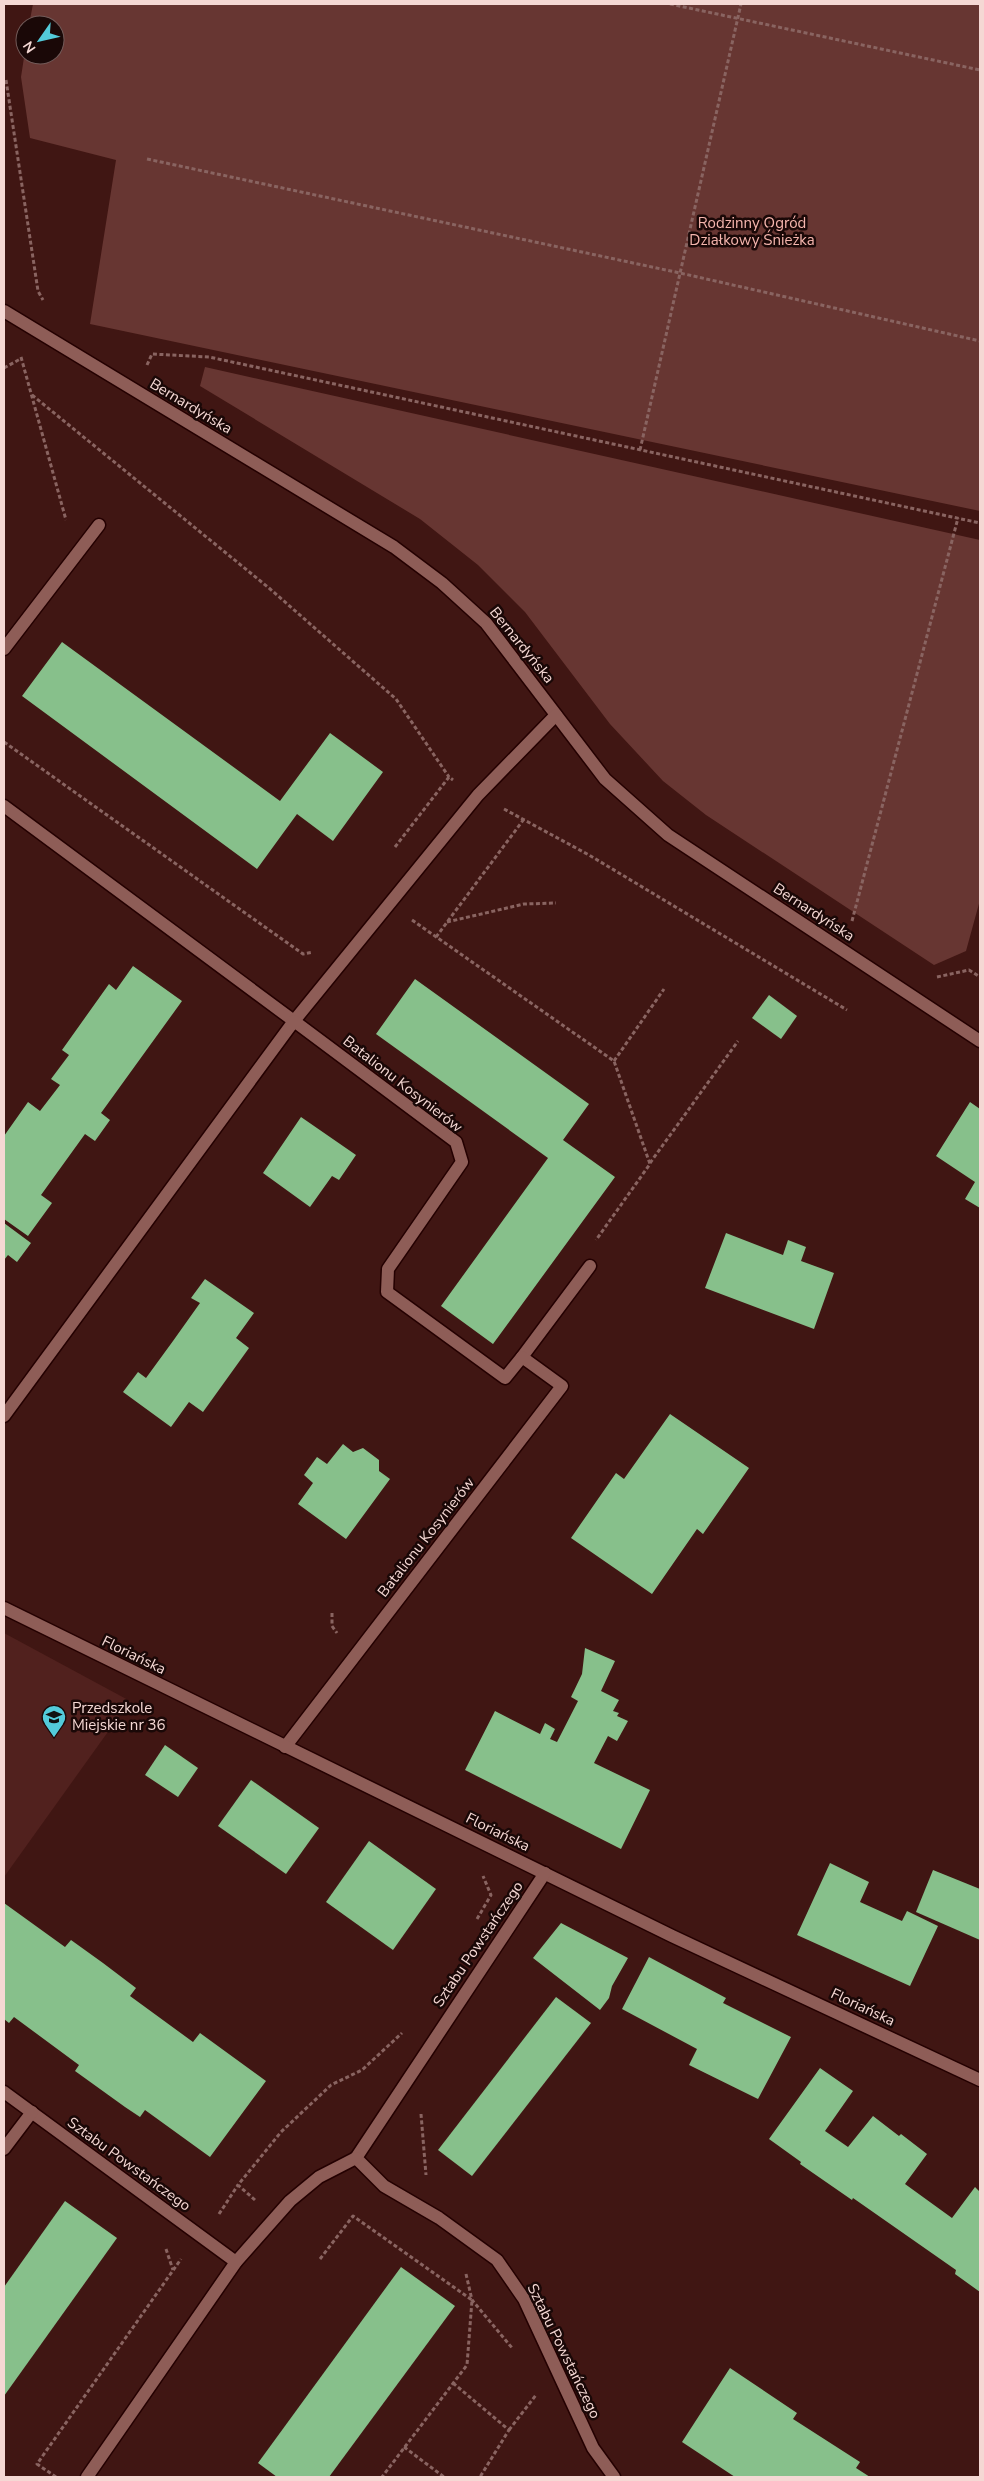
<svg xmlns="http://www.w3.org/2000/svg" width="984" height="2481" font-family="'Nunito Sans',sans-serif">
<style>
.built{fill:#51211e}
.green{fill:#673632}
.building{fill:#87c08b}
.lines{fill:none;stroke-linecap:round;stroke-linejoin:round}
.minor-casing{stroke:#240001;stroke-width:15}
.path{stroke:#896461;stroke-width:3;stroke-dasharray:4 2.5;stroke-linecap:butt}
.minor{stroke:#8e5d57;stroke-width:12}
.labels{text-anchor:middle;stroke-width:5;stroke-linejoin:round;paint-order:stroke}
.park-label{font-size:15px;fill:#f6b6ae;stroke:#1a0807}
.street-label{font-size:15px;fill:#f5d8d4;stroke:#1a0807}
.poi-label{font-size:15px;fill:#f5d8d4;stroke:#1a0807;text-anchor:start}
</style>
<rect width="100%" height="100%" fill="#401613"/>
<path class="built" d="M4,1633L130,1701L4,1877Z"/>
<g class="green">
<path d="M33,4H980V511L90,324L116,160L30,138L21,77L25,51V55H55V25H29Z"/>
<path d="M205,367L980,540V900L966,951L934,965L706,815L663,781L610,724L525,612L478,565L420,519L200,386Z"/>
</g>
<g class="building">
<path d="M62,642L280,801L330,733L383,772L333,841L297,814L257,869L22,696Z"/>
<path d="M133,966L182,1001L101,1113L110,1120L95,1141L85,1134L41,1195L52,1203L28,1236L4,1219V1136L28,1102L40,1111L60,1085L51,1079L69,1055L62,1050L109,984L116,990Z"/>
<path d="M415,979L589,1104L563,1140L615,1177L493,1344L441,1306L548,1158L376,1034Z"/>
<path d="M769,995L797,1016L781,1039L752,1018Z"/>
<path d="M970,1102L980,1109V1208L965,1199L975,1182L936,1156Z"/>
<path d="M301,1117L356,1155L339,1180L332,1176L310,1207L263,1173Z"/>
<path d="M4,1223L31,1243L17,1262L8,1255L4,1260Z"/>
<path d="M726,1233L783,1255L788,1240L806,1247L801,1261L834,1273L814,1329L705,1288Z"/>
<path d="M205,1279L254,1313L236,1338L249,1348L203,1412L189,1402L171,1427L123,1392L138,1372L146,1378L173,1341L200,1303L191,1298Z"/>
<path d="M670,1414L749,1468L703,1534L697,1529L652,1594L571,1538L616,1473L624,1479Z"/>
<path d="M343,1444L353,1452L363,1448L379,1460V1471L390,1479L346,1539L298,1504L313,1483L304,1475L317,1457L327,1464Z"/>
<path d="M585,1648L615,1661L601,1691L619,1700L613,1711L619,1713L617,1716L628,1721L617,1741L608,1736L594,1763L650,1790L621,1849L465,1770L495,1711L540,1734L545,1723L555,1729L550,1739L557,1742L578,1701L571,1697L582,1674Z"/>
<path d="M165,1745L198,1768L178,1797L145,1775Z"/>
<path d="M251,1780L319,1828L286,1874L218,1826Z"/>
<path d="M369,1841L436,1889L393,1950L326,1902Z"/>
<path d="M830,1863L869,1882L860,1902L902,1921L907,1911L938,1926L910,1986L797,1935Z"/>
<path d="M933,1870L980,1889V1940L916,1912Z"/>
<path d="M4,1903L65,1947L71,1940L103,1963L136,1988L130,1996L193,2042L200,2033L266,2081L210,2157L145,2110L140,2117L125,2107L75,2071L79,2065L14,2017L9,2023L4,2019Z"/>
<path d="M561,1923L628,1958L612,1986L609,1998L600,2010L533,1958Z"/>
<path d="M649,1957L726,1998L723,2003L791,2037L758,2099L689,2065L697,2049L622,2009Z"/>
<path d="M556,1997L591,2023L472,2176L438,2150Z"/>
<path d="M820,2068L853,2091L825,2131L848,2147L873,2116L899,2136L901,2134L927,2154L905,2184L952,2218L975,2187L980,2192V2292L955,2274L956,2270L853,2198L852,2200L800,2164L801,2162L769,2139Z"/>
<path d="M65,2201L117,2238L4,2396V2287Z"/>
<path d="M401,2267L455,2306L329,2477H277L258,2463Z"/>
<path d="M730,2368L797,2413L793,2419L860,2462L856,2468L870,2477H735L682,2442Z"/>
</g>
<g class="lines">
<g class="minor-casing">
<g id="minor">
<path d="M4,311L394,547L442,583L486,623L605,779L668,835L980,1041"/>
<path d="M4,649L99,525"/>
<path d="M4,806L294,1021L478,795L556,715"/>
<path d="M522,1357L590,1266"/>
<path d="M4,1416L294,1021L456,1142L462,1162L388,1269L387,1292L505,1378L522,1357L562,1386L285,1747"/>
<path d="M4,1608L672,1936L980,2080"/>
<path d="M545,1873L356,2158L384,2186L439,2218L497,2260L524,2299L593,2448L614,2477"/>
<path d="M4,2092L236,2262"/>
<path d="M4,2149L32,2112"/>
<path d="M87,2477L236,2262L290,2201L319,2177L356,2158"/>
</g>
</g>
<g class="path">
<path d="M670,4L980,70"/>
<path d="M6,80L38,291L43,300"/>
<path d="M147,159L680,273L980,341"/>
<path d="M21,357L66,520"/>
<path d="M147,365L152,354L209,357L980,523"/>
<path d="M4,368L22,358"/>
<path d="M32,395L269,588L396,699L449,777"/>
<path d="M640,450L741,4"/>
<path d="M4,742L303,954L313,952"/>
<path d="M504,809L589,855L847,1010"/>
<path d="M395,847L449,777L453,780"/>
<path d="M412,920L614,1061L650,1164L596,1240"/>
<path d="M852,921L958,518"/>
<path d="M447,922L524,904L556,903"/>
<path d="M436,937L524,819"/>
<path d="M937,977L969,970L980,977"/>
<path d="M614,1061L664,989"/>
<path d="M650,1163L738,1041"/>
<path d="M332,1613V1626L337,1633"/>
<path d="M477,1919L491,1895L483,1876"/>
<path d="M421,2114L426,2175"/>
<path d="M255,2200L238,2185L281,2132L331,2085L362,2070L402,2033"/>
<path d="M219,2214L238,2185"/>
<path d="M166,2249L173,2270"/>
<path d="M320,2259L353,2216L472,2300L467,2365L382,2477"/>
<path d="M466,2274L472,2300L513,2349"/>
<path d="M453,2383L509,2430L480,2477"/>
<path d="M509,2430L536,2395"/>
<path d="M404,2447L444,2477"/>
<path d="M56,2477L37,2464L181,2259"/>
</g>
<use href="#minor" class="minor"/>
</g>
<defs>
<g id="school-pin" transform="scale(1.25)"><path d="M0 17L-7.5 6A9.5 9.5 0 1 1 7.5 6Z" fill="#53cbda" stroke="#1a0807"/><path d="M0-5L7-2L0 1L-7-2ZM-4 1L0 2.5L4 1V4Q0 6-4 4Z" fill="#111"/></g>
</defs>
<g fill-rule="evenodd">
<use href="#school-pin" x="54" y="1717"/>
</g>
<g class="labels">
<g class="park-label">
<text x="752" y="228">Rodzinny Ogród<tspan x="752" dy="17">Działkowy Śnieżka</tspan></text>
</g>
<g class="street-label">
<text transform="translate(191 406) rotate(31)" y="5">Bernardyńska</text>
<text transform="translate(522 645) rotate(51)" y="5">Bernardyńska</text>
<text transform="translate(814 912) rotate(33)" y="5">Bernardyńska</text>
<text transform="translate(403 1084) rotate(38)" y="5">Batalionu Kosynierów</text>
<text transform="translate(426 1537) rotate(-52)" y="5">Batalionu Kosynierów</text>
<text transform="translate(134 1655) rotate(26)" y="5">Floriańska</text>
<text transform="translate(498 1832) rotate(26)" y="5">Floriańska</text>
<text transform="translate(478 1944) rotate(-56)" y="5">Sztabu Powstańczego</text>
<text transform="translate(863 2007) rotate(25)" y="5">Floriańska</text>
<text transform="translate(129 2164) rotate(36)" y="5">Sztabu Powstańczego</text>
<text transform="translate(564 2351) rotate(64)" y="5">Sztabu Powstańczego</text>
</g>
<g class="poi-label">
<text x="72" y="1713">Przedszkole<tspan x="72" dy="17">Miejskie nr 36</tspan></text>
</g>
</g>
<rect width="984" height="2481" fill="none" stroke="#f5d8d4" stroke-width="10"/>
<g transform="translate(40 40) rotate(236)"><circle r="24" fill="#1a0807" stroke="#725b59"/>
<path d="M0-4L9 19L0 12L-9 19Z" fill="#53cbda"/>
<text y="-8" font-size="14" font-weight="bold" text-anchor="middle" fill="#f5d8d4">N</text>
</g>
</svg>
